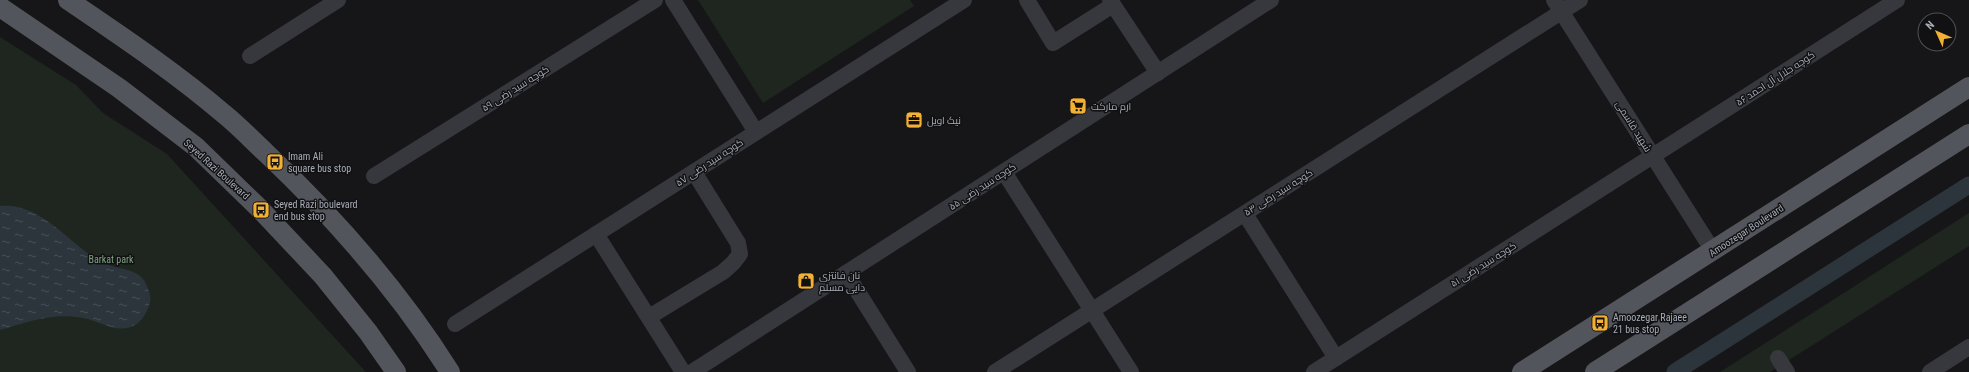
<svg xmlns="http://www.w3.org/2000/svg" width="1969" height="372" font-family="'Roboto Condensed',Cairo,sans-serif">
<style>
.green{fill:#1e261f}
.water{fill:url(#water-ripples)}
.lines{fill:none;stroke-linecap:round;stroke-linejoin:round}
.canal{stroke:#2c353c;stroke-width:17}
.minor{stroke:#37383d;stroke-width:16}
.major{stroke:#53555c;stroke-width:20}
.labels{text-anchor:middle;stroke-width:3;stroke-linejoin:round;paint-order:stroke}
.street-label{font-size:10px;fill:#a8adb8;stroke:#111113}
.poi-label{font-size:10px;fill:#a8adb8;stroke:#111113;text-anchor:start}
.park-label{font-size:10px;fill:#7fa381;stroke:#111113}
</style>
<defs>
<pattern id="water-ripples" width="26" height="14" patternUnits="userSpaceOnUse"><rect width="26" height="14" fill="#2c353c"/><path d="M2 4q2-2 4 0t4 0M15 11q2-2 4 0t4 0" fill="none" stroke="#485056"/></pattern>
</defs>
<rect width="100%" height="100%" fill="#161618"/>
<g class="green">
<path d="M698,0H910L914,6L763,103Z"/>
<path d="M0,37L76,85L103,113L167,154L365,371L364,372H0Z"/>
<path d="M1969,213V246L1770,372H1720Z"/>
</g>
<path class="water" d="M0,206C41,202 69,244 101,262C117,271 142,266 148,289C150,294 151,298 150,303C147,312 143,320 135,325C118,335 100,321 83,318C54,312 27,322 0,330Z"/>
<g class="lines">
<path class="canal" d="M1675,372L1969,185"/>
<g class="minor">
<path d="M673,0L756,132"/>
<path d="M1027,0L1053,43L1113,5"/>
<path d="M1110,0L1158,73"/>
<path d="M1554,0L1713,251"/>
<path d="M250,56L338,0"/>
<path d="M1004,172L1131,372"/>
<path d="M374,176L655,0"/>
<path d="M1245,214L1336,358"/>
<path d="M596,234L683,372"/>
<path d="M846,273L908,372"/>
<path d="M649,317L723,272L733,263L740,254L738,243L694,172"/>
<path d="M455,324L964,0"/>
<path d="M1778,358L1787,372"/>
<path d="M692,372L1271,0"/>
<path d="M995,372L1580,0"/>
<path d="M1314,372L1897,0"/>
<path d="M1930,372L1969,347"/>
</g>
<g class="major">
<path d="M68,0C121,36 175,72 224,114C239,126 252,140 266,153C335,218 399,291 450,372"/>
<path d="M0,7L119,88L196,147L261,210L323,276L368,332L396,372"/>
<path d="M1522,372L1969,87"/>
<path d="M1595,372L1969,134"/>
</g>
</g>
<defs>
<g id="supermarket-square" transform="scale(0.9)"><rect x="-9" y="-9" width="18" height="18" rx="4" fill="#f2b134" stroke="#111113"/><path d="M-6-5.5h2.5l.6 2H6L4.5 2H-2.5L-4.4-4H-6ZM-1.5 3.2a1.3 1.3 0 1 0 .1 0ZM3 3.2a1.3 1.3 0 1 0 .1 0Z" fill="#111"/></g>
<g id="office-square" transform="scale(0.9)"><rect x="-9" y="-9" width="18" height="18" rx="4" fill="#f2b134" stroke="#111113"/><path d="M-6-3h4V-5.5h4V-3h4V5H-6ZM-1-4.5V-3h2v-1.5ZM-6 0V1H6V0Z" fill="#111"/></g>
<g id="bus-square" transform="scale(0.9)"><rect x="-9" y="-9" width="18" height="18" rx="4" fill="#f2b134" stroke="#111113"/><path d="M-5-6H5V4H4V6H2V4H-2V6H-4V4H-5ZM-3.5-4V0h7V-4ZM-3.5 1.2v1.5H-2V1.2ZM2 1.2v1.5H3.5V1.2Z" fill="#111"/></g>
<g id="shop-square" transform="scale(0.9)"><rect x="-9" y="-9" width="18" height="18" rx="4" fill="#f2b134" stroke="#111113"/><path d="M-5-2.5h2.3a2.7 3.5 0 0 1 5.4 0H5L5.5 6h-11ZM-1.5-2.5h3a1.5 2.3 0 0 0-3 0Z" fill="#111"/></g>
</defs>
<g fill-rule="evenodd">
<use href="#supermarket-square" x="1078" y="106"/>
<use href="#office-square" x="914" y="120"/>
<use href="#bus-square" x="275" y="162"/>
<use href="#bus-square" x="261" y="210"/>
<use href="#shop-square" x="806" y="281"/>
<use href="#bus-square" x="1600" y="323"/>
</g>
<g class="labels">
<g class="street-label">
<text transform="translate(1775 78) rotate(-33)" y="4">کوچه جلال آل احمد ۵۶</text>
<text transform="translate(515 88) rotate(-32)" y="4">کوچه سید رضی ۵۹</text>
<text transform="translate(1634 126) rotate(58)" y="4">شهید قاسمی</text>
<text transform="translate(709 162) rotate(-33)" y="4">کوچه سید رضی ۵۷</text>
<text transform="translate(217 169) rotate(42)" y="4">Seyed Razi Boulevard</text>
<text transform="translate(982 186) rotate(-33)" y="4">کوچه سید رضی ۵۵</text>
<text transform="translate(1278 192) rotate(-32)" y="4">کوچه سید رضی ۵۳</text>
<text transform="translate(1746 230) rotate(-33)" y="4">Amoozegar Boulevard</text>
<text transform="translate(1483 264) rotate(-32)" y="4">کوچه سید رضی ۵۱</text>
</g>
<g class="poi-label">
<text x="1091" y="110">ارم مارکت</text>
<text x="927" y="124">نیک اویل</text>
<text x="288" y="160">Imam Ali<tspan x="288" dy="12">square bus stop</tspan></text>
<text x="274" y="208">Seyed Razi boulevard<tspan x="274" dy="12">end bus stop</tspan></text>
<text x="819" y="279">نان فانتزی<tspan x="819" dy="12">دایی مسلم</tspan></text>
<text x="1613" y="321">Amoozegar Rajaee<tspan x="1613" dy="12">21 bus stop</tspan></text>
</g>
<g class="park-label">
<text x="111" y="263">Barkat park</text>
</g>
</g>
<g transform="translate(1937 32) rotate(315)"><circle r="19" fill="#111113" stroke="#4d4f55"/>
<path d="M0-3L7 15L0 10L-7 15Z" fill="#f2b134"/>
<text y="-6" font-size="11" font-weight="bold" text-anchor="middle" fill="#a8adb8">N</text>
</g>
</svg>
